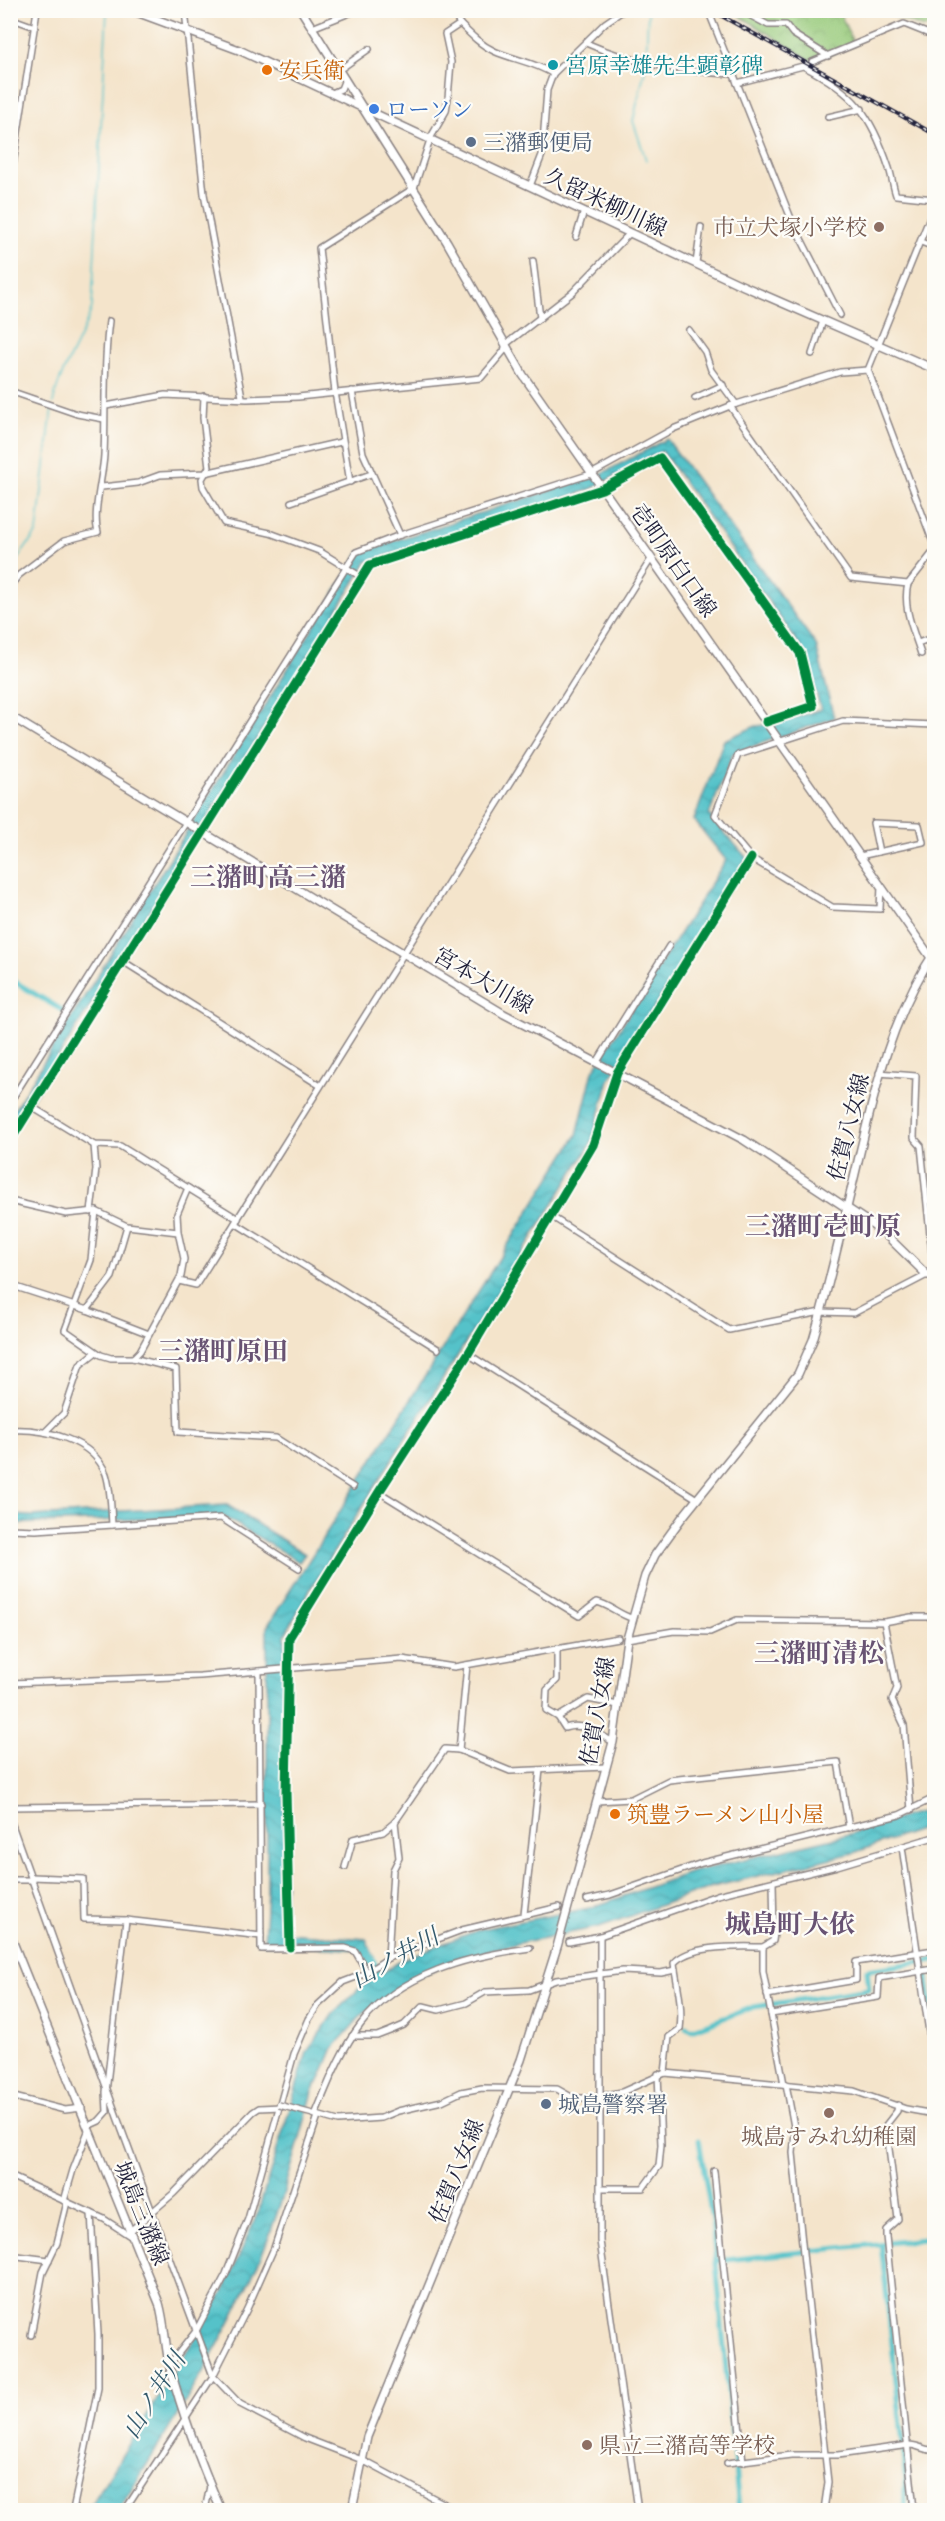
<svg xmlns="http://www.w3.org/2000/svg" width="945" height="2521" font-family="Cardo,'Noto Serif JP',serif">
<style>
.park{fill:url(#park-crowns);stroke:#5c765a;stroke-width:1.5}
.water{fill:url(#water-waves);stroke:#3b7282;stroke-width:1.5}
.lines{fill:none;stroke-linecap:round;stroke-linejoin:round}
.stream{stroke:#54c2c9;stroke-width:1.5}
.canal{stroke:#54c2c9;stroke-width:5}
.river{stroke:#54c2c9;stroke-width:9}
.minor-casing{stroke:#8b8383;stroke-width:8}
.major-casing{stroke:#8b8383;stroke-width:10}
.minor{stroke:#fff;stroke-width:5}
.major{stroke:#fff;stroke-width:7}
.rail-casing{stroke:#22223b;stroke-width:4}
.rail{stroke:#fdfcf7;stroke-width:1.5;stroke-dasharray:4.5;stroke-linecap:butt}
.minor-bridge-casing{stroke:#8b8383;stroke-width:8;stroke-linecap:butt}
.minor-bridge{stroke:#fff;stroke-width:5}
.cycleway-casing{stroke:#fdfcf7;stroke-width:13}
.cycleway{stroke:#00873e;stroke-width:9}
.culture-dot{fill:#0f9aa8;stroke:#fdfcf7;stroke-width:2}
.food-dot{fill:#e8710a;stroke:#fdfcf7;stroke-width:2}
.shop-dot{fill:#3f7fe0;stroke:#fdfcf7;stroke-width:2}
.service-dot{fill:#5c6f8a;stroke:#fdfcf7;stroke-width:2}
.education-dot{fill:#8d6e63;stroke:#fdfcf7;stroke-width:2}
.labels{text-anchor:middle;stroke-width:4.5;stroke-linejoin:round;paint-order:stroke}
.culture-label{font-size:22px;fill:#0d838f;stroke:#fdfcf7;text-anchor:start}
.food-label{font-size:22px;fill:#c56008;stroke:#fdfcf7;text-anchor:start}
.shop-label{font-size:22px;fill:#366cbe;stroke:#fdfcf7;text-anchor:start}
.service-label{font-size:22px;fill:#4e5e75;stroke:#fdfcf7;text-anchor:start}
.street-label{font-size:22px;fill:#22223b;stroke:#fdfcf7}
.education-label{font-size:22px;fill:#785e54;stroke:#fdfcf7;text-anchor:end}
.water-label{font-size:24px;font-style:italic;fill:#345a6d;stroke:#fdfcf7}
.quarter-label{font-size:26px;font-weight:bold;fill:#685373;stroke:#fdfcf7}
</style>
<defs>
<pattern id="park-crowns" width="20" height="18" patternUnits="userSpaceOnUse" patternTransform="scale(1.5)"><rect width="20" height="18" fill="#96c979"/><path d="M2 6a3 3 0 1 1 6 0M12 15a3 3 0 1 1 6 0" fill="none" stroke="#81ac6a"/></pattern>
<pattern id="water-waves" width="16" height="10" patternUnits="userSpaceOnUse" patternTransform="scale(1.5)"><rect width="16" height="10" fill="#54c2c9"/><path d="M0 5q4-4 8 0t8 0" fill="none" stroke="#49a6ae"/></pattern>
</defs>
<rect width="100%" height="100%" fill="#fdfcf7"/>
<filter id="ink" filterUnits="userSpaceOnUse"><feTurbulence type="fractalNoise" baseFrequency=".0167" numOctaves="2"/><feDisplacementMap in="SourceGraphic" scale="12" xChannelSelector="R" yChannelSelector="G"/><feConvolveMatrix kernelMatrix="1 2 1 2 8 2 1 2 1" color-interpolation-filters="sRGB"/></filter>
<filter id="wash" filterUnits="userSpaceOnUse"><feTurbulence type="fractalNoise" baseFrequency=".008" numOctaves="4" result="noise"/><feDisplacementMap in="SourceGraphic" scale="24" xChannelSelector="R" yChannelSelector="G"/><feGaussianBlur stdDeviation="1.35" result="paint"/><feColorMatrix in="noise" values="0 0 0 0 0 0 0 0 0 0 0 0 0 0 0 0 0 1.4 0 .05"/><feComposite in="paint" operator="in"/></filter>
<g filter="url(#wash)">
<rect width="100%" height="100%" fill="#f4e4cb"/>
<g class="park">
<path d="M732,11H839L854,45L812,61Z"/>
<path d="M880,11H934V23L924,28Z"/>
</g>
<g class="water">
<path d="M667,439L816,645L834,718L733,753L709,815L747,858L609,1080L591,1144L311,1588L285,1635V1933L366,1939L374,1957L367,1961L360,1950L264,1944L267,1890V1627L577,1135L593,1071L726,860L694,820L724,740L756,726L776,724L821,709L803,650L662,451L589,490L367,562L11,1133V1115L360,552L583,480L592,479Z"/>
<path d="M227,1505L305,1554L299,1562L223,1516L11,1524L10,1515L32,1516Z"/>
<path d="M934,1807V1825L853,1853L712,1887L599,1927L519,1943L458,1959L412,1979L362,2015L333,2048L319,2081L315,2085C297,2146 282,2209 256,2268C219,2353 167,2431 119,2510H88L223,2293L258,2212L307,2052L333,2014L361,1987L403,1959L481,1929L590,1908L692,1872L850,1834Z"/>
</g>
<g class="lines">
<g class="stream">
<path d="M646,61L648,10"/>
<path d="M646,160L633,121L646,65"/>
<path d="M53,403C60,368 82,341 92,307L107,10"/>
<path d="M14,564L37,532L52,408"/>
</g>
<g class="canal">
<path d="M10,979L65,1012"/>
<path d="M926,1972L934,2030"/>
<path d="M686,2027L691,2030L754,2007L869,1989L867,1970L934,1960"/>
<path d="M699,2140L712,2219L739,2510"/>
<path d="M881,2244L905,2462V2510"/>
<path d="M716,2261L934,2238"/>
</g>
<g class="river">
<path d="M10,571L14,564"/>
<path d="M366,1950L382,1983"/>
</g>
</g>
</g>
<g filter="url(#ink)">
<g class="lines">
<g class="minor-casing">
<g id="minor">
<path d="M185,10L204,194L242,397"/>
<path d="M708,10L792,221L840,315"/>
<path d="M740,10L768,25H786L793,34L828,56"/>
<path d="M10,18L35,27"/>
<path d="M460,24C471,35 481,45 494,51C514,60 535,62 553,74"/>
<path d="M312,28L357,10"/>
<path d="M586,43C631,63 683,72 733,74"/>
<path d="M812,62L904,24L934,36"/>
<path d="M339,70L369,49"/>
<path d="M737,83L803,66C854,92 871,114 889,168C892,177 893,187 896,195L934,199"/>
<path d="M332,93L341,89L345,79"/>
<path d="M828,117L862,109"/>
<path d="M10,184L37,10"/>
<path d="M530,186L542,155L547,90L553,74L605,23L624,10"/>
<path d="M934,207L868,370L934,545"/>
<path d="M576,237L584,211"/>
<path d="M921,242L934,247"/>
<path d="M533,261L540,318"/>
<path d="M696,263L701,227"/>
<path d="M689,330L705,352L711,370L736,404"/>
<path d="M812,354L823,321"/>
<path d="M10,391L77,414L104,419"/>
<path d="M352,391L363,453L400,535"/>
<path d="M204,396L203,418L209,467L202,479L203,487L224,523L270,533L319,551L363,578"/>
<path d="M695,398L723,385"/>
<path d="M106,406L165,395L247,399L298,397L481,378L504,351L506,344L572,293L630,233"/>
<path d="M730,406L851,578L908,584"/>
<path d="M350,482L335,392L319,248L414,188L431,137L446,111L448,98L451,62L445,34L460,24L451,10"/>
<path d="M102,487L138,483L160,475L205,473L341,442"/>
<path d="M291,502L371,474"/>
<path d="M10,586L19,575L64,541L98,532C92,513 103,477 104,455C106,410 103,366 109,321"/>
<path d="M918,643L934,637"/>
<path d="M921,654C914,632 902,607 908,584L934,551"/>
<path d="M10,698L11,716"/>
<path d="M860,856L923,842L919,825L873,823L879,852"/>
<path d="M881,886L880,909L832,907L751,858L715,815L738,755L843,721L934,725"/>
<path d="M121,960L319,1085"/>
<path d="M597,1062L669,946"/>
<path d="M879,1073L916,1076L914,1138L921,1146L934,1273"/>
<path d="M10,1102L356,552L400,535L591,474L673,429L730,406L840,372L868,370"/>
<path d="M32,1107L94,1145L120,1146L238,1219"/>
<path d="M10,1141L370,565L602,489L660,458L800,653L813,706L766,722"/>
<path d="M10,1201L66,1214L96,1211L127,1226L178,1232L184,1259L181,1276L140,1351L133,1358"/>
<path d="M96,1211L91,1260L65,1330L101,1355L111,1358H133L176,1369L178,1432L276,1438L353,1487"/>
<path d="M91,1212L96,1169L94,1145"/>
<path d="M549,1215L729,1330L821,1312L854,1313L927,1275"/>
<path d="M235,1223L438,1349"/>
<path d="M178,1232L177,1214L188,1188"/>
<path d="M179,1281L196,1285L651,559"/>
<path d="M10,1285L87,1310L149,1334"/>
<path d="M87,1310L112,1277L127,1226"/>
<path d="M468,1354L697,1499"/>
<path d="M10,1430C43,1428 93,1439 106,1474C111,1490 111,1509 112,1525"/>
<path d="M45,1432L64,1413L80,1365L95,1353"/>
<path d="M379,1492L579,1616L597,1602C610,1605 618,1614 631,1618"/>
<path d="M10,1529L36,1530L221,1518L299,1568"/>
<path d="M884,1622L897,1688L892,1700L904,1725L911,1810"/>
<path d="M627,1639L674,1631L710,1632L737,1620L884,1622L911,1617H934"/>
<path d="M557,1648V1680L547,1690L546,1710L558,1717L565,1728C583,1722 598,1733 613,1742"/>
<path d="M259,1671L261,1949L345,1948L355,1951L367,1972"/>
<path d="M10,1683L200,1676L402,1659L454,1667L618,1638"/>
<path d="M558,1717L588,1699L618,1705"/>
<path d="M459,1750L467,1665"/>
<path d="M597,1801L631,1799L669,1780L838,1762L849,1828"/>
<path d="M10,1807L261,1804"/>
<path d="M10,1819L117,2117L213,2376L240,2404L305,2438L362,2460L456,2510"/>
<path d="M902,1847L931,2046H934"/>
<path d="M345,1867L353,1839L383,1832L395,1822L445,1749L459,1750L510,1771L606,1767"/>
<path d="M32,1877L83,1879L84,1919L126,1920L261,1936"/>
<path d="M10,1880H33"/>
<path d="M587,1900L610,1895L702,1863L899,1815L934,1798"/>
<path d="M524,1914L540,1770"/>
<path d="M600,1936V2241L638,2510"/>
<path d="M569,1942L600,1936L717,1895L837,1866L934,1837"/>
<path d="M290,1947L286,1793L289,1638L379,1492L468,1354L593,1145L617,1073L751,858"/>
<path d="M763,1947V1971L784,2084"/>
<path d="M388,1958L393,1870L399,1858L395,1822"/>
<path d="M767,1995L856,1980V1962L934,1950"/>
<path d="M771,2014L878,1997L879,1978L934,1969"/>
<path d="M352,2036H377L390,2031L404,2025L423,2006L439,2010L466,2003L485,1992L529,1990L556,1980L623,1971L661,1973L675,1970"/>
<path d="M665,2073L669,2037L680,2029C683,2006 677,1985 674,1963C690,1944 740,1947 763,1947L773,1941L774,1933L773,1882"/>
<path d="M786,2084L795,2132L793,2153L804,2263L828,2482L824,2510"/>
<path d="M10,2096L65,2110L82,2108"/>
<path d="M898,2105L897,2111L886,2125L898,2219L886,2230V2236L914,2510"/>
<path d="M313,2114L338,2121L381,2118L398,2111L442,2101L461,2092L482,2088L557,2089L573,2098H591L622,2092L665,2073L854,2091L906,2109L934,2114"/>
<path d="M315,2115C328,2084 340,2051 361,2024C400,1973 470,1956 530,1948"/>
<path d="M88,2126L99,2121L107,2112L106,2092L126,1920"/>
<path d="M714,2171L743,2462"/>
<path d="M10,2176L104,2219L130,2236"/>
<path d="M602,2188H643L659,2166L661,2145L658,2074"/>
<path d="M64,2201L73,2170L89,2129"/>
<path d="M129,2232L174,2193L253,2112L259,2108L281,2107"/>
<path d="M10,2255L49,2260"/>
<path d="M31,2335L43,2272L57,2243L67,2202"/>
<path d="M170,2364L196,2331L226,2274L248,2219L294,2054L309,2019L318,2005L343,1982L364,1974L388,1958L462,1930L559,1907"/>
<path d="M727,2463L791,2455H838L909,2445C919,2445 924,2451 934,2450"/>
<path d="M73,2510L98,2388V2334L91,2213"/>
<path d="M125,2510L213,2376L247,2309L274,2248L318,2116"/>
<path d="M205,2510L210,2486"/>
</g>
</g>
<g class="major-casing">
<g id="major">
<path d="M131,10L239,50L739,284L934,369"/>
<path d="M301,10L447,242L523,375L934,962"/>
<path d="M10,716L504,1014L744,1140L883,1232L927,1275H934"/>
<path d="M10,1935L159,2303C165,2324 165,2347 170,2367C183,2416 201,2464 221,2510"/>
<path d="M352,2510L367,2437L521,2060L557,1947L613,1742L627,1639L645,1576L655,1555L681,1519L798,1374L813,1340L821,1312C834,1262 846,1212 858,1161C875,1088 892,1016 934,953"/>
</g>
</g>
<use href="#minor" class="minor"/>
<use href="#major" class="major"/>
<g class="rail-casing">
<path id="rail" d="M711,10L934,134"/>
</g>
<use href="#rail" class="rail"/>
<g class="minor-bridge-casing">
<path id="minor-bridge" d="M279,2105L313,2114"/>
</g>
<use href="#minor-bridge" class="minor-bridge"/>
<g class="cycleway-casing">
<g id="cycleway">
<path d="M10,1141L370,565L602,489L660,458L800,653L813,706L766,722"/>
<path d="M290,1947L286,1793L289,1638L379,1492L468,1354L593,1145L617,1073L751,858"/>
</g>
</g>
<use href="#cycleway" class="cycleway"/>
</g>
</g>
<circle class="culture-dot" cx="553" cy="65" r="6"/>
<g class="food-dot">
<circle cx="267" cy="70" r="6"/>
<circle cx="615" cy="1814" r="6"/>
</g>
<circle class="shop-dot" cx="374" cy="109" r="6"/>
<g class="service-dot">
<circle cx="471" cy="142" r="6"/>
<circle cx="546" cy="2104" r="6"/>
</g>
<g class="education-dot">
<circle cx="879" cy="227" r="6"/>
<circle cx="829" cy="2113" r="6"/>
<circle cx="587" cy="2445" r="6"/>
</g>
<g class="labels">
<g class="culture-label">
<text x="565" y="73">宮原幸雄先生顕彰碑</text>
</g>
<g class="food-label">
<text x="279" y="78">安兵衛</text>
<text x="627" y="1822">筑豊ラーメン山小屋</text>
</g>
<g class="shop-label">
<text x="386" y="117">ローソン</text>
</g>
<g class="service-label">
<text x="483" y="150">三潴郵便局</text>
<text x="558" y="2112">城島警察署</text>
</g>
<g class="street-label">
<text transform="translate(606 202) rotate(25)" y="8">久留米柳川線</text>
<text transform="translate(674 560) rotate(55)" y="8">壱町原白口線</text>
<text transform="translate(484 980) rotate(30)" y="8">宮本大川線</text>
<text transform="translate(848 1127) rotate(-76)" y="8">佐賀八女線</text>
<text transform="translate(597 1711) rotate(-80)" y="8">佐賀八女線</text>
<text transform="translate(456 2171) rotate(-68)" y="8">佐賀八女線</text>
<text transform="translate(142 2213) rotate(68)" y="8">城島三潴線</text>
</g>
<g class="education-label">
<text x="867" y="235">市立犬塚小学校</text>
<text x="829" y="2144" text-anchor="middle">城島すみれ幼稚園</text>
<text x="599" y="2453" text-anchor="start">県立三潴高等学校</text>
</g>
<g class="water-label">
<text transform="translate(395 1958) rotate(-29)" y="8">山ノ井川</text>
<text transform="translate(154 2395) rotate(-58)" y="8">山ノ井川</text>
</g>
<g class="quarter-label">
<text x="268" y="886">三潴町高三潴</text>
<text x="823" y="1235">三潴町壱町原</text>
<text x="223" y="1360">三潴町原田</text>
<text x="819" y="1662">三潴町清松</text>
<text x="790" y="1933">城島町大依</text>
</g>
</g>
<rect width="945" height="2521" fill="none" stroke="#fdfcf7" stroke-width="36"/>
</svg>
